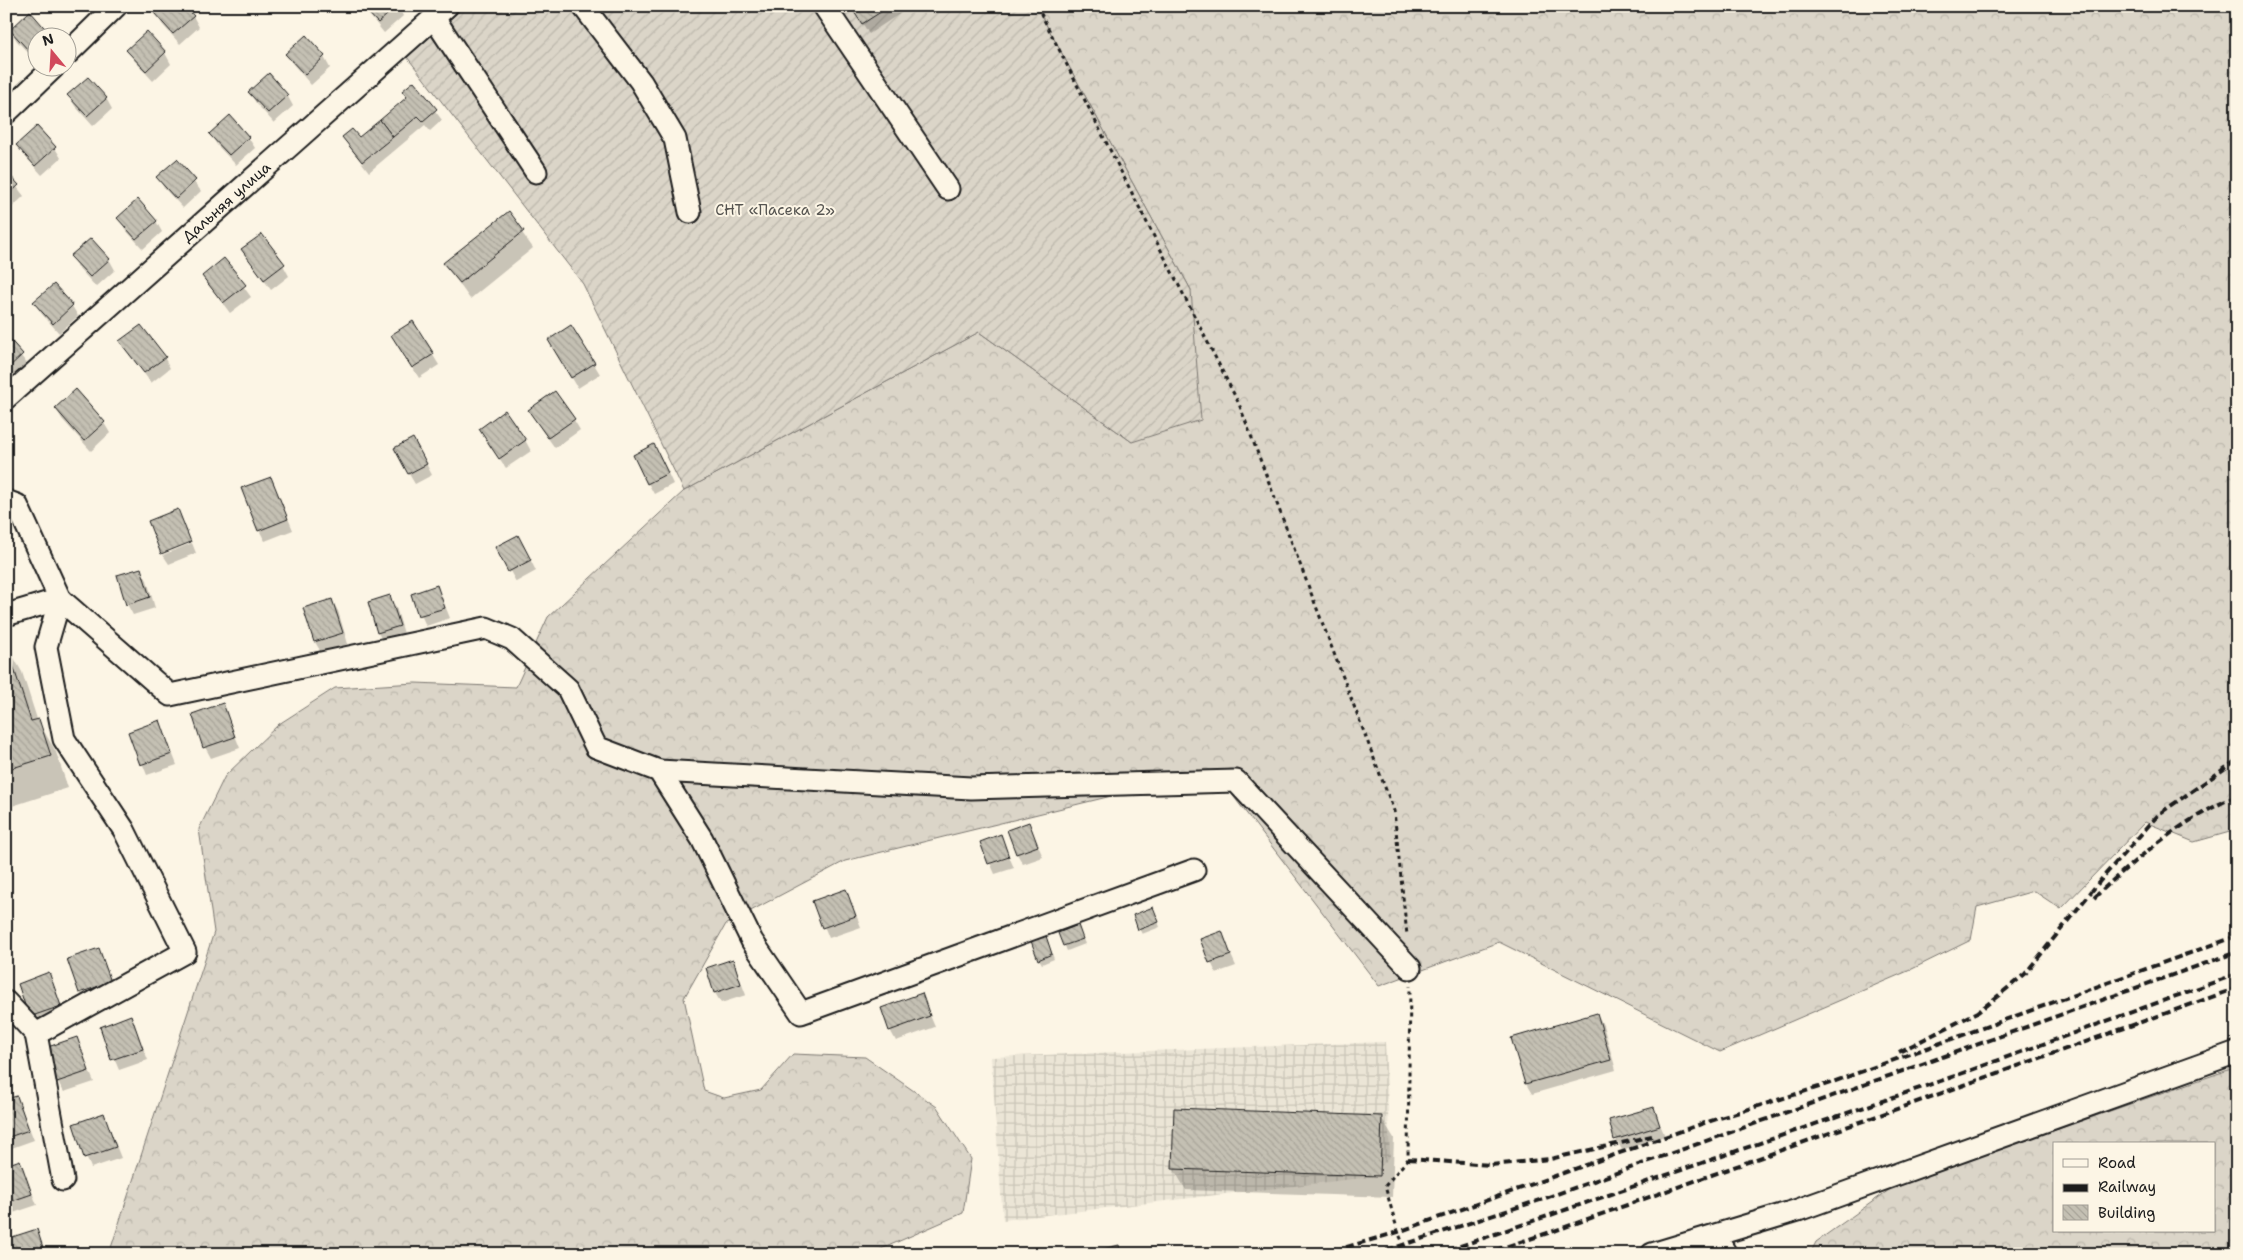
<svg xmlns="http://www.w3.org/2000/svg" width="2243" height="1260" font-family="'Shantell Sans',sans-serif">
<style>
.industrial{fill:url(#industrial-grid)}
.forest{fill:url(#forest-crowns);stroke:#7c7872;fill-rule:evenodd}
.garden{fill:url(#garden-furrows);stroke:#7c7872}
.shadow{fill:#0003}
.building{fill:url(#building-back-hatch);stroke:#1c1c1c}
.lines{fill:none;stroke-linecap:round;stroke-linejoin:round}
.minor-casing{stroke:#1c1c1c;stroke-width:25}
.path{stroke:#1c1c1c;stroke-width:3;stroke-dasharray:4 4;stroke-linecap:butt}
.minor{stroke:#fcf5e5;stroke-width:21}
.rail{stroke:#1c1c1c;stroke-width:4;stroke-dasharray:8 4;stroke-linecap:butt}
.labels{text-anchor:middle;stroke-width:4;stroke-linejoin:round;paint-order:stroke}
.street-label{font-size:15px;fill:#1c1c1c;stroke:#fcf5e5}
.park-label{font-size:15px;fill:#555450;stroke:#fcf5e5}
</style>
<defs>
<pattern id="industrial-grid" width="8" height="8" patternUnits="userSpaceOnUse" patternTransform="scale(1.25)"><rect width="8" height="8" fill="#ebe5d6"/><path d="M0 4h8M4 0v8" fill="none" stroke="#c9c4b7"/></pattern>
<pattern id="forest-crowns" width="20" height="18" patternUnits="userSpaceOnUse" patternTransform="scale(1.25)"><rect width="20" height="18" fill="#dbd5c8"/><path d="M2 6a3 3 0 1 1 6 0M12 15a3 3 0 1 1 6 0" fill="none" stroke="#bbb6ab"/></pattern>
<pattern id="garden-furrows" width="10" height="10" patternUnits="userSpaceOnUse" patternTransform="scale(1.25)"><rect width="10" height="10" fill="#dbd5c8"/><path d="M-1 1l2-2M0 10L10 0M9 11l2-2" fill="none" stroke="#bbb6ab"/></pattern>
<pattern id="building-back-hatch" width="6" height="6" patternUnits="userSpaceOnUse" patternTransform="scale(1.25)"><rect width="6" height="6" fill="#c4c0b3"/><path d="M-1 5l2 2M0 0l6 6M5-1l2 2" fill="none" stroke="#a8a499"/></pattern>
</defs>
<rect width="100%" height="100%" fill="#fcf5e5"/>
<filter id="ink" filterUnits="userSpaceOnUse"><feTurbulence type="fractalNoise" baseFrequency=".02" numOctaves="2"/><feDisplacementMap in="SourceGraphic" scale="10" xChannelSelector="R" yChannelSelector="G"/><feConvolveMatrix kernelMatrix="1 2 1 2 8 2 1 2 1" color-interpolation-filters="sRGB"/></filter>
<g filter="url(#ink)">
<path class="industrial" d="M1385,1042L1390,1157L1370,1177L1003,1220L991,1057Z"/>
<g class="forest">
<path d="M1036,6H2237V830L2194,842L2145,822L2061,909L2034,891L1977,907L1971,940L1908,971L1720,1052L1499,942L1379,986L1214,771L845,861L726,924L684,998L704,1091L724,1098L761,1090L793,1054L865,1057L937,1107L971,1159L963,1213L870,1254H109L214,932L199,829L225,776L279,724L335,688L415,683L516,687L548,617L684,491L979,332L1132,442L1191,290Z"/>
<path d="M2237,1067V1254H1810L1816,1242L1896,1185ZM2054,1144H2214V1231H2054Z"/>
</g>
<path class="garden" d="M465,6H1036L1191,290L1201,420L1132,442L979,332L684,491L583,284L407,57Z"/>
<g class="shadow">
<path d="M362,6H398L403,16L384,33Z"/>
<path d="M852,6H907L908,8L869,34Z"/>
<path d="M156,13L193,16L199,27L180,44L162,24Z"/>
<path d="M11,31L48,34L51,38H38V59L36,61L17,41Z"/>
<path d="M147,33L165,53L171,64L153,81L134,60L128,50Z"/>
<path d="M306,37L324,57L330,68L311,85L293,64L287,54Z"/>
<path d="M414,83L442,120L430,131L425,125L369,172L343,138L358,139L407,98L404,92Z"/>
<path d="M250,92L287,95L293,106L274,123L256,103Z"/>
<path d="M69,95L106,98L112,109L93,126L75,106Z"/>
<path d="M211,134L248,137L255,148L236,165L217,145Z"/>
<path d="M18,145L55,148L61,158L42,175L24,155Z"/>
<path d="M177,161L201,191L183,208L164,188L158,178Z"/>
<path d="M6,173L24,196L6,213Z"/>
<path d="M508,213L533,248L470,299L445,264Z"/>
<path d="M119,218L156,221L162,232L143,249L125,229Z"/>
<path d="M243,250L283,265L289,276L271,290Z"/>
<path d="M72,256L109,259L115,270L96,287L78,267Z"/>
<path d="M224,260L251,297L230,313L203,277Z"/>
<path d="M35,303L72,306L78,316L59,333L41,313Z"/>
<path d="M413,323L439,365L419,378L399,346Z"/>
<path d="M571,327L600,374L578,388L556,351Z"/>
<path d="M6,337L28,365L9,382L6,379Z"/>
<path d="M121,342L164,357L170,368L151,383Z"/>
<path d="M56,409L104,423L110,433L91,451L62,419Z"/>
<path d="M535,420H574L580,430L555,448Z"/>
<path d="M480,430L525,440L531,451L506,468Z"/>
<path d="M419,450L432,475L415,484L409,474Z"/>
<path d="M660,456L673,484L654,494L648,483Z"/>
<path d="M271,478L293,530L265,541L259,530Z"/>
<path d="M192,543L196,553L169,564L163,555Z"/>
<path d="M497,547H524L536,571L516,582Z"/>
<path d="M140,569L147,580L155,608L133,615L127,604Z"/>
<path d="M437,586L450,618L426,626L412,594Z"/>
<path d="M389,597L396,607L405,637L384,643L378,633L369,603Z"/>
<path d="M332,601L338,611L348,644L321,652L315,642L305,609Z"/>
<path d="M6,644L22,672L37,719L56,752L68,788L6,808Z"/>
<path d="M223,705L240,748L211,758L205,747Z"/>
<path d="M160,722L177,765L147,775L130,732Z"/>
<path d="M1028,823L1043,857L1023,864L1017,854Z"/>
<path d="M1000,835L1014,868L995,874L981,842Z"/>
<path d="M846,890L861,927L829,938L814,902Z"/>
<path d="M1155,913L1160,927L1142,934L1139,929Z"/>
<path d="M1080,932L1085,944L1067,951L1060,934Z"/>
<path d="M1221,933L1236,966L1216,973L1201,940Z"/>
<path d="M1048,942L1054,959L1042,964L1039,959Z"/>
<path d="M98,950L116,993L86,1003L80,993Z"/>
<path d="M733,961L746,995L721,1003L715,993Z"/>
<path d="M49,974L66,1017L37,1027L19,984Z"/>
<path d="M921,994L935,1027L896,1041L890,1030Z"/>
<path d="M1597,1014L1603,1025L1616,1070L1532,1094L1526,1084Z"/>
<path d="M131,1017L148,1060L119,1070L101,1027Z"/>
<path d="M76,1039L94,1082L64,1092L58,1082Z"/>
<path d="M17,1097L34,1140L6,1150V1101Z"/>
<path d="M1653,1108L1665,1136L1622,1150L1616,1139Z"/>
<path d="M104,1115L121,1158L91,1168L74,1125Z"/>
<path d="M1381,1117L1394,1138L1392,1197L1186,1190L1173,1168Z"/>
<path d="M20,1162L37,1205L7,1215L6,1166Z"/>
<path d="M36,1230L47,1254H11Z"/>
</g>
<g class="building">
<path d="M161,6H185L194,16L173,34L154,13Z"/>
<path d="M362,6H397L378,23Z"/>
<path d="M850,6H890L862,24Z"/>
<path d="M30,11L49,33L44,38H38V44L29,51L10,30Z"/>
<path d="M147,31L166,52L146,71L126,50Z"/>
<path d="M306,35L325,56L305,75L285,54Z"/>
<path d="M269,73L288,95L268,113L248,92Z"/>
<path d="M88,77L107,98L87,116L67,95Z"/>
<path d="M414,81L437,109L423,121L418,116L393,137L380,120L407,97L402,91Z"/>
<path d="M230,115L249,137L229,155L209,134Z"/>
<path d="M380,120L393,137L362,162L342,137L352,129L359,137Z"/>
<path d="M37,126L56,147L35,166L16,145Z"/>
<path d="M177,159L196,180L176,199L156,177Z"/>
<path d="M6,171L19,185L6,197Z"/>
<path d="M138,199L157,221L136,239L117,218Z"/>
<path d="M509,211L524,231L460,283L443,263Z"/>
<path d="M262,234L285,264L264,280L241,249Z"/>
<path d="M91,238L110,259L90,277L70,256Z"/>
<path d="M224,258L246,285L223,303L202,276Z"/>
<path d="M54,284L73,305L53,324L33,302Z"/>
<path d="M413,321L434,354L412,368L391,335Z"/>
<path d="M141,325L166,357L144,373L119,341Z"/>
<path d="M571,325L595,363L571,378L548,340Z"/>
<path d="M6,335L23,354L6,370Z"/>
<path d="M76,389L105,422L84,441L55,408Z"/>
<path d="M555,391L575,419L548,438L528,410Z"/>
<path d="M505,410L526,440L499,459L479,429Z"/>
<path d="M413,438L427,464L408,474L394,448Z"/>
<path d="M654,444L668,473L647,484L633,455Z"/>
<path d="M271,477L288,519L258,531L241,488Z"/>
<path d="M178,509L191,542L161,554L148,521Z"/>
<path d="M518,535L531,560L508,572L495,547Z"/>
<path d="M141,568L150,597L126,605L117,575Z"/>
<path d="M437,585L445,608L418,616L411,594Z"/>
<path d="M390,595L400,626L377,633L368,602Z"/>
<path d="M332,599L343,633L314,642L303,608Z"/>
<path d="M6,644L31,721L39,719L51,756L6,770Z"/>
<path d="M223,703L235,737L203,748L192,714Z"/>
<path d="M160,720L172,754L140,765L128,732Z"/>
<path d="M1029,822L1038,846L1016,854L1007,830Z"/>
<path d="M1001,834L1009,857L988,864L980,842Z"/>
<path d="M846,889L856,916L822,928L812,901Z"/>
<path d="M1153,907L1159,922L1138,930L1133,915Z"/>
<path d="M1078,925L1083,939L1063,946L1058,933Z"/>
<path d="M1222,931L1231,955L1209,963L1200,939Z"/>
<path d="M1046,936L1052,954L1038,960L1031,941Z"/>
<path d="M99,948L111,982L79,993L67,959Z"/>
<path d="M733,959L741,984L714,993L706,968Z"/>
<path d="M49,972L61,1006L29,1017L18,984Z"/>
<path d="M922,993L930,1016L889,1031L881,1008Z"/>
<path d="M1597,1013L1611,1060L1525,1084L1511,1038Z"/>
<path d="M131,1015L143,1049L111,1060L100,1027Z"/>
<path d="M77,1037L89,1071L57,1082L45,1048Z"/>
<path d="M17,1096L29,1130L6,1138V1099Z"/>
<path d="M1654,1107L1660,1126L1614,1140L1609,1120Z"/>
<path d="M1174,1108L1382,1116L1380,1176L1172,1169Z"/>
<path d="M104,1113L116,1147L84,1158L73,1124Z"/>
<path d="M20,1160L32,1194L6,1203V1165Z"/>
<path d="M37,1229L45,1254H10L6,1239Z"/>
<path d="M1119,1245L1121,1254H1083Z"/>
</g>
<g class="lines">
<g class="minor-casing">
<g id="minor">
<path d="M583,6L641,82L675,139L690,212"/>
<path d="M824,6L948,189"/>
<path d="M434,18L536,172"/>
<path d="M68,53L116,6"/>
<path d="M6,113L53,68"/>
<path id="s1" d="M6,398L447,6"/>
<path d="M6,501L17,505L60,599L6,615"/>
<path d="M659,771L971,788L1236,781L1410,968"/>
<path d="M6,1002L36,1034L185,952L124,830L64,739L46,647L60,599L170,695L486,628L512,639L568,689L596,747L659,771L702,839L752,941L801,1013L1194,870"/>
<path d="M36,1034L63,1180"/>
<path d="M1715,1236L1726,1254"/>
<path d="M1652,1254L1798,1210L2237,1052"/>
</g>
</g>
<g class="path">
<path d="M1037,6L1239,404L1394,811L1407,935"/>
<path d="M1408,1254L1398,1232L1385,1186L1408,1159L1410,986"/>
</g>
<use href="#minor" class="minor"/>
<g class="rail">
<path d="M2094,898C2133,860 2186,817 2237,796"/>
<path d="M1899,1052L1978,1012L2025,974L2104,876L2159,814L2237,760"/>
<path d="M1408,1159L1491,1165L1550,1159L1652,1136"/>
<path d="M1323,1254L1398,1232L1701,1124L1819,1087L2237,936"/>
<path d="M1375,1254L1543,1199L2237,952"/>
<path d="M1437,1254L1952,1077L2237,974"/>
<path d="M1484,1254L1554,1231L2237,988"/>
</g>
</g>
</g>
<g class="labels">
<g class="street-label">
<text dy="5" stroke="none"><textPath href="#s1" startOffset="295">Дальняя улица</textPath></text>
</g>
<g class="park-label">
<text x="775" y="215">СНТ «Пасека 2»</text>
</g>
</g>
<rect width="2243" height="1260" fill="none" stroke="#fcf5e5" stroke-width="25"/>
<rect x="12" y="12" width="2218" height="1235" fill="none" stroke="#1c1c1c" stroke-width="2" filter="url(#ink)"/>
<rect x="2053" y="1142" width="162" height="90" fill="#fcf5e5" stroke="#a29e95"/>
<rect x="2063" y="1159" width="25" height="8" fill="#fcf5e5" stroke="#a29e95"/>
<text x="2098" y="1168" font-size="15" fill="#1c1c1c">Road</text>
<rect x="2063" y="1184" width="25" height="8" fill="#1c1c1c" stroke="#a29e95"/>
<text x="2098" y="1192" font-size="15" fill="#1c1c1c">Railway</text>
<rect x="2063" y="1205" width="25" height="15" fill="url(#building-back-hatch)" stroke="#a29e95"/>
<text x="2098" y="1218" font-size="15" fill="#1c1c1c">Building</text>
<g transform="translate(52 52) rotate(342)"><circle r="24" fill="#fcf5e5" stroke="#a29e95"/>
<path d="M0-4L9 19L0 12L-9 19Z" fill="#d1495b"/>
<text y="-8" font-size="14" font-weight="bold" text-anchor="middle" fill="#1c1c1c">N</text>
</g>
</svg>
